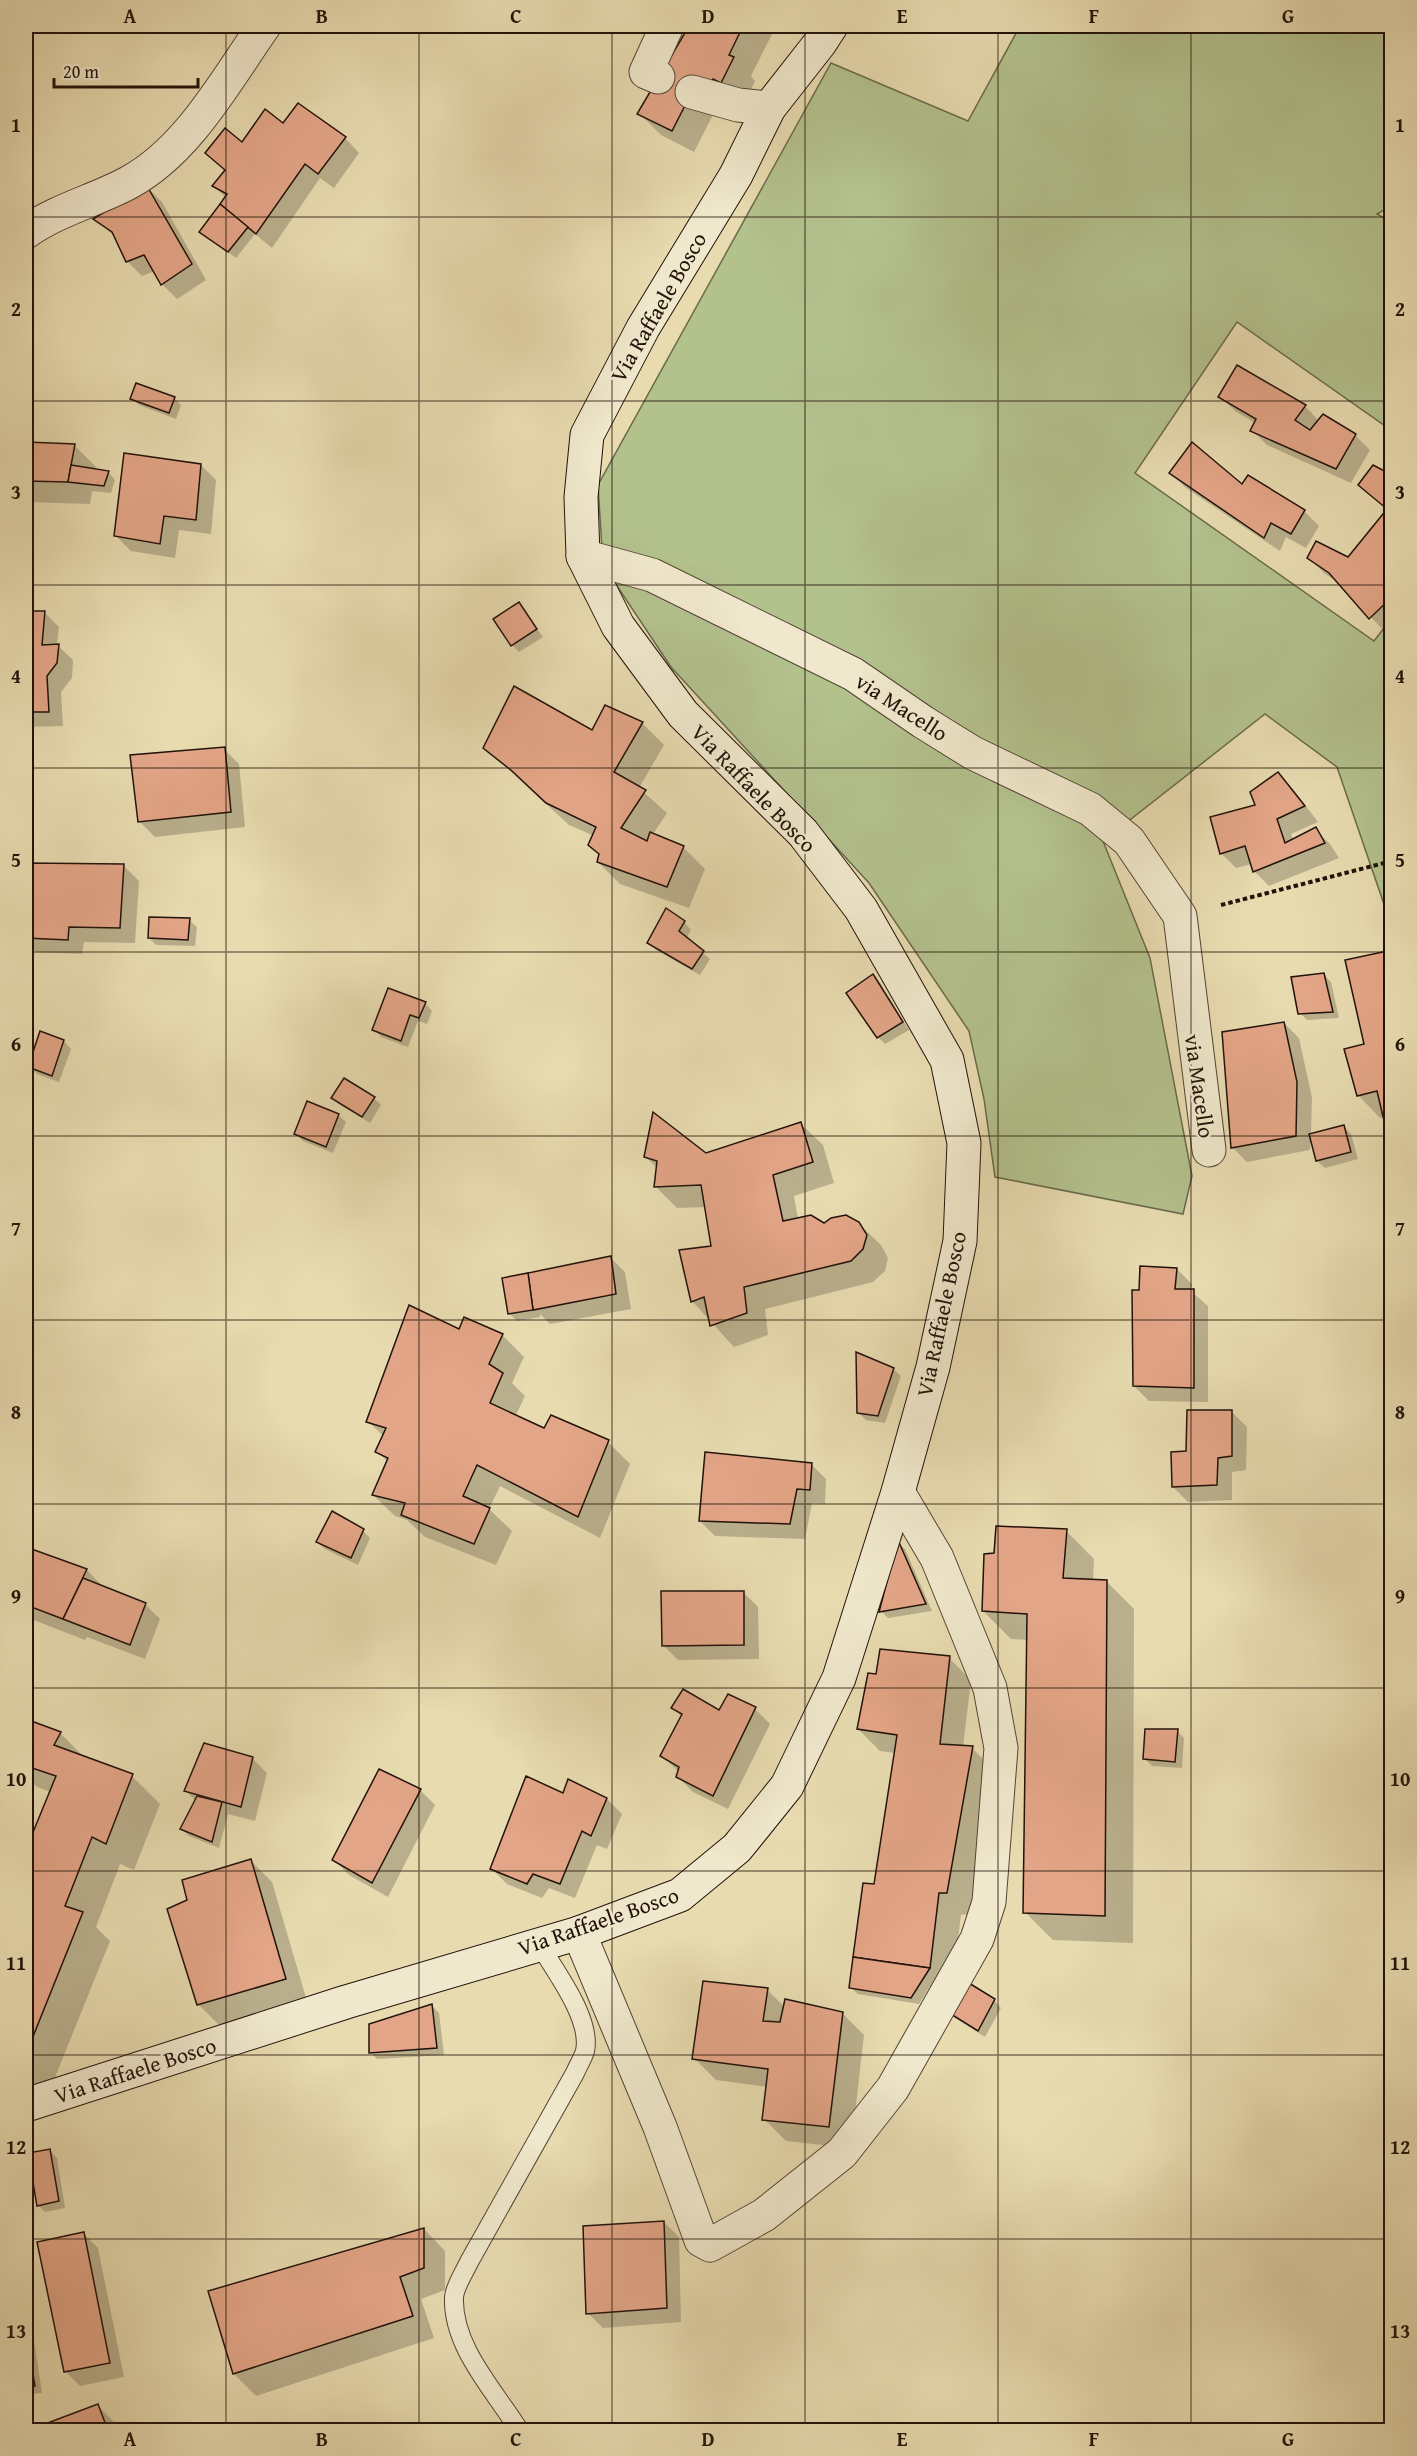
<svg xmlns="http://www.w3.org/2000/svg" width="1417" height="2456" font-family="'Gentium Book Plus',serif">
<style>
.green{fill:#b3c18d;stroke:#6a6a4c;stroke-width:1.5}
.shadow{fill:#0003}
.building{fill:#e3a587;stroke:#22120a;stroke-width:1.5}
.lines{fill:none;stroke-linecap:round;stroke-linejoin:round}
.lane-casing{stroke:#544434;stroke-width:20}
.street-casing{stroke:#544434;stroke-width:35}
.secondary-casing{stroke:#22120a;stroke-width:35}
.path{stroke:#22120a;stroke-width:4;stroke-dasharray:4.5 3;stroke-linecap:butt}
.lane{stroke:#f0e8cc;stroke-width:18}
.street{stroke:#f0e8cc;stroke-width:33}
.secondary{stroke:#f0e8cc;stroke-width:33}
.grid{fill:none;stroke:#22120a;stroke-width:1.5;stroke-opacity:0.55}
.labels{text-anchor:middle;stroke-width:5;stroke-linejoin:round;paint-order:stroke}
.street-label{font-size:22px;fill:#22120a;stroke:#f0e8cc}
.neatline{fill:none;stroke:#22120a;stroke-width:2}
.grid-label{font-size:20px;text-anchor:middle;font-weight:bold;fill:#22120a}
</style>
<rect width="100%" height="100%" fill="#e8dbb0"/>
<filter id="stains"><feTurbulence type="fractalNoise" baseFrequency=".00333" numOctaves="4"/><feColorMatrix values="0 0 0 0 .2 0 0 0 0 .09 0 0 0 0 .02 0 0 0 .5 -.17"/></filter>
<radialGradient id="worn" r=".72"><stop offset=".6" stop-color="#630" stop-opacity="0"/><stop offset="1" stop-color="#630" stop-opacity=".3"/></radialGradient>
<path class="green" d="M1020,26H1391V206L1377,214L1391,222V430L1237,322L1135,473L1374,641L1391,619L1392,730L1390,731L1392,737L1391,912L1387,913L1337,767L1265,714L1103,841L1150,958L1192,1176L1183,1214L995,1177L984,1099L969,1031L869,883L671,667L603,565L598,485L831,63L968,121Z"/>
<g class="shadow">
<path d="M690,26H776L751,76L755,81L744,104L717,107L694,152L661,135L639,113Z"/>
<path d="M799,26H845L835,44Z"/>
<path d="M283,125L345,138L359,153L334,188L320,178L272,248L255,234L236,258L201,232L226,198L214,186L226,171L207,153L242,145Z"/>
<path d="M147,187L162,202L206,280L177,299L162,284L155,271L142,276L127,261L116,238L96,219Z"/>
<path d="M1220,396L1305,406L1319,421L1355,435L1370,450L1351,483L1267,445L1252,430L1255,423L1235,411Z"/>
<path d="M132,398H174L181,405L176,419L139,405Z"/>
<path d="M26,443L74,445L96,467L95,470L108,472L115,480L111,493L92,491L90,504L26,502Z"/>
<path d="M201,465L216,480L211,534L179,530L175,558L131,551L116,536Z"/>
<path d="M1171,473L1243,486L1304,511L1319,526L1306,548L1286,537L1280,551L1186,488Z"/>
<path d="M1392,477V626L1385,632L1340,584L1324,573L1309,558L1349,559L1387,510L1360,485Z"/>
<path d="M519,604L543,637L519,652L512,645Z"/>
<path d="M26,612H44L59,627L57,645L73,660L72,678L61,692L63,726L26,727Z"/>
<path d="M642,723L664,745L639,788L667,813L653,834L683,847L705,869L689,908L620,884L598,862L600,855L589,845L594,836L569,825L485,748Z"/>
<path d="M224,749L239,764L245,827L155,837L140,822Z"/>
<path d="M1278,774L1293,789L1318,822L1291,834L1293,840L1315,829L1330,844L1339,858L1269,886L1254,871L1252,864L1236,868L1221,853Z"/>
<path d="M26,865L124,866L139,881L135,943L84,942L82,954L36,952L26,941Z"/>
<path d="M189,920L197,927L195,946L156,945L149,938Z"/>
<path d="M684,922L691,930L686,939L710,959L700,975L656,950L649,943Z"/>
<path d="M1392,951V1127L1384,1116L1380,1118L1358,1095L1366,1045Z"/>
<path d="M1324,975L1331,982L1339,1018L1307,1020L1300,1013Z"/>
<path d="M873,976L880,983L909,1030L885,1044L878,1037Z"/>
<path d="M425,1003L432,1011L427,1024L418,1021L408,1047L381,1037L374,1029Z"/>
<path d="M1284,1023L1299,1038L1312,1098L1311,1135L1344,1127L1351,1134L1358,1159L1325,1168L1317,1161L1311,1138L1310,1150L1247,1162L1232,1147Z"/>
<path d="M41,1033L64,1041L71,1049L59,1082L37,1074L30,1067Z"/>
<path d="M333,1098H374L381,1105L370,1123L340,1105Z"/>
<path d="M338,1115L346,1122L333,1153L303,1141L296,1133Z"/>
<path d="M801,1124L823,1145L834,1183L794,1196L798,1219L824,1225L858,1223L881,1245L888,1258L885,1271L873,1282L765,1309L768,1335L734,1347L692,1301L713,1247L706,1207L677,1208L655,1186L658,1169L646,1157L706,1155Z"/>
<path d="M610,1257L625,1272L631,1309L550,1324L540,1314V1317L517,1321L510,1314Z"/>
<path d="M1177,1269L1192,1284L1191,1291L1208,1306V1402L1149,1401L1134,1386L1140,1292Z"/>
<path d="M460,1331L502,1335L524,1357L512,1383L525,1396L515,1417L544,1430L552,1417L608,1442L630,1464L600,1538L500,1486L489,1509L512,1531L496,1565L425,1537L407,1520L395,1516L373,1495L388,1462L377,1452L384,1437L368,1421Z"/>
<path d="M893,1369L901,1376L885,1423L866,1420L858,1412Z"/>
<path d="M26,1371L32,1377L26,1395Z"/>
<path d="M1232,1412L1247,1427L1246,1470L1232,1472V1500L1188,1502L1173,1487L1187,1453Z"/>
<path d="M26,1428L32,1435L26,1457Z"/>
<path d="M811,1464L826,1479L825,1504L812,1503L805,1539L715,1536L700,1521Z"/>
<path d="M363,1531L370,1538L358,1565L325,1549L317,1542Z"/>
<path d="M1066,1531L1094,1559L1093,1581H1106L1134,1609L1133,1943L1053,1940L1025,1912L1029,1640L1011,1639L983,1611L995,1554Z"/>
<path d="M898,1543L905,1549L932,1611L888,1618L881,1611Z"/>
<path d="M26,1549L87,1570L105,1589L145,1604L160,1619L145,1659L87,1637L85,1640L26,1617Z"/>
<path d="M743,1592L758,1607L759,1659L678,1660L663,1645Z"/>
<path d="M949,1658L971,1680L963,1747L972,1748L994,1770L969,1914L961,1915L952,1990L930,1986L919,2004L858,1994L850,1987L864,1885L875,1886L895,1753L880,1751L858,1729L877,1676Z"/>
<path d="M729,1695L755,1709L770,1724L728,1809L693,1792L678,1777L679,1772L662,1756L682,1717L673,1708L719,1712Z"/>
<path d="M26,1721L60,1733L85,1758L132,1776L160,1804L134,1870L120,1864L96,1927L110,1941L52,2085L26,2091V1848L28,1849L51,1792L37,1787L26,1776Z"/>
<path d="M1177,1731L1184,1738L1182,1768L1152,1766L1145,1759Z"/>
<path d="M252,1758L267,1773L255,1821L228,1814L219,1848L189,1836L182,1829L196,1801L186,1791Z"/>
<path d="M569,1781L607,1799L622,1814L607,1849L597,1845L575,1898L549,1888L542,1898L507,1884L492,1869L564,1795Z"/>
<path d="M420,1790L435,1805L388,1897L349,1875L334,1860Z"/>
<path d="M250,1860L272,1882L307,2001L220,2026L198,2004L189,1901Z"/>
<path d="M767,1990L785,2007L842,2013L864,2035L851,2148L786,2141L764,2119L768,2087L716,2080L694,2058Z"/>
<path d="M994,2000L1001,2008L985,2037L955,2018L948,2011Z"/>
<path d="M432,2006L439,2013L444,2055L377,2059L370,2052Z"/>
<path d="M50,2151L57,2158L65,2208L45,2212L38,2205Z"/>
<path d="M664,2222L679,2237L681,2322L603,2328L588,2313Z"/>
<path d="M424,2229L445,2251V2290L421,2299L434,2338L256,2396L234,2374Z"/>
<path d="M83,2233L98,2248L124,2377L80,2386L65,2371Z"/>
<path d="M26,2333L34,2340L42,2393L26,2395Z"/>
<path d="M98,2406L113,2421L116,2430H33Z"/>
</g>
<g class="building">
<path d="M689,26H743L729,55L734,57L721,83L713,79L706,91L695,86L672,131L637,114Z"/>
<path d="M298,103L346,137L318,174L305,164L256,234L220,204L227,194L212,186L225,170L205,153L225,128L242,142L265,109L283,123Z"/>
<path d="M147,186L192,264L161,285L144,255L126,262L112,232L93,219Z"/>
<path d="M220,204L248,227L228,252L199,232Z"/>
<path d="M1237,365L1306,405L1295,420L1310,430L1323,414L1356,434L1336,469L1250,431L1256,419L1218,397Z"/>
<path d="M136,383L175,397L169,413L130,399Z"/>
<path d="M26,442L75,444L68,482L26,481Z"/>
<path d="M1192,442L1242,484L1248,475L1305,510L1291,534L1271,523L1264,538L1169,473Z"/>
<path d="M124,453L201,464L196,520L164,516L160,544L114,536Z"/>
<path d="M71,465L109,471L104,486L68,482Z"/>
<path d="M1373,465L1392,475V597L1369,619L1329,573L1307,558L1316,541L1348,557L1387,509L1358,485Z"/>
<path d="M519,602L537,629L511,646L493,619Z"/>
<path d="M26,611H45L42,645L59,644L57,663L47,676L49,712H26Z"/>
<path d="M514,686L592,730L605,705L643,722L614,772L646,790L621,828L647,841L650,832L684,846L667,887L597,862L599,854L588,845L596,827L546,803L512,771L483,748Z"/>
<path d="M225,747L231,812L138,822L130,755Z"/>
<path d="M1278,772L1305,806L1277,819L1285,843L1316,827L1325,843L1253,872L1245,846L1220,854L1210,817L1255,805L1250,792Z"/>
<path d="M26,863L124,864L120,928L69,927L68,940L26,938Z"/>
<path d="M666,908L685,921L679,931L704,951L692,969L647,943Z"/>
<path d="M149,917L190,918L188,940L148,938Z"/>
<path d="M1392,950V1119L1384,1121L1377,1091L1357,1096L1344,1049L1364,1044L1345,960Z"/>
<path d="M1324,973L1333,1012L1298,1014L1291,977Z"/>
<path d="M873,974L903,1022L877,1038L846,993Z"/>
<path d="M388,988L426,1002L419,1018L410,1015L401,1041L372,1030Z"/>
<path d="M1284,1022L1297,1082L1296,1136L1231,1148L1222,1032Z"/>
<path d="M40,1031L64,1040L52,1076L28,1067Z"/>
<path d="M344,1078L375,1097L362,1117L331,1098Z"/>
<path d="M307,1101L339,1114L326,1147L294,1134Z"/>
<path d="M653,1112L706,1153L801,1122L813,1162L773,1175L783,1221L811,1215L824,1223L831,1218L846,1215L859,1222L867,1235L863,1249L851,1261L744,1287L747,1313L710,1326L704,1297L691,1302L679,1250L711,1246L701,1185L654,1187L657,1161L644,1157Z"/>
<path d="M1344,1125L1351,1152L1316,1161L1309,1134Z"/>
<path d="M611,1256L616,1294L533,1310L528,1273Z"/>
<path d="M1140,1266L1177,1268L1175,1289H1194V1388L1133,1386L1132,1290H1139Z"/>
<path d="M528,1273L533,1310L508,1314L502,1278Z"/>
<path d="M409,1305L459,1329L464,1317L503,1334L489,1364L503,1373L490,1403L544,1428L551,1415L609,1440L578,1517L477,1465L463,1496L490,1508L474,1544L401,1515L405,1503L372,1495L388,1458L375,1452L386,1428L366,1422Z"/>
<path d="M856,1352L894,1368L878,1416L857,1413Z"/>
<path d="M1187,1410H1232V1456L1218,1458L1217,1485L1172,1487L1171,1452L1186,1451Z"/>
<path d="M705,1452L812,1463L810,1490L797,1489L790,1524L699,1521Z"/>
<path d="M332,1511L364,1529L351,1558L316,1542Z"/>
<path d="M996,1526L1067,1529L1063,1578L1107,1580L1105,1916L1023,1913L1027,1614L982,1611L984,1554L994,1553Z"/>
<path d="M898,1540L926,1604L879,1612Z"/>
<path d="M26,1547L87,1569L63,1619L26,1605Z"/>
<path d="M83,1578L146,1603L130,1645L63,1619Z"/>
<path d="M661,1591H744V1645L662,1646Z"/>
<path d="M880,1649L950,1656L940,1744L973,1746L947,1893H939L930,1968L853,1957L863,1883L874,1884L897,1735L857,1729L868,1673L876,1674Z"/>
<path d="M683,1689L719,1710L728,1694L756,1707L713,1796L676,1777L679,1767L660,1756L682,1714L671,1708Z"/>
<path d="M26,1719L61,1732L54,1745L133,1774L106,1844L92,1837L65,1906L83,1912L26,2054V1847H27L56,1776L26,1766Z"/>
<path d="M1145,1729H1178L1175,1762L1143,1759Z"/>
<path d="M204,1743L253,1757L241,1807L184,1791Z"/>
<path d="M379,1769L421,1789L372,1883L332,1860Z"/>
<path d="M526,1776L563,1793L568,1779L607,1798L591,1836L582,1831L560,1884L533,1874L527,1884L490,1869Z"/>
<path d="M197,1796L222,1802L212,1842L180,1829Z"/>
<path d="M251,1859L286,1979L197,2005L167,1909L187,1900L182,1880Z"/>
<path d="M853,1957L887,1962L930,1968L911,1998L849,1988Z"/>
<path d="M964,1980L995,1999L978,2031L946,2011Z"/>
<path d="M703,1981L768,1988L763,2021L780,2022L785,1999L843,2012L829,2127L762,2120L768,2069L692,2059Z"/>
<path d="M432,2004L437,2048L369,2053V2024Z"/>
<path d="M50,2149L59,2201L37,2206L28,2153Z"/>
<path d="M664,2221L667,2308L586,2314L583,2226Z"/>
<path d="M424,2228V2268L400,2277L413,2316L233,2374L208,2291Z"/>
<path d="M84,2232L110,2363L64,2372L37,2242Z"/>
<path d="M26,2331L35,2386L26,2387Z"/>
<path d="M98,2404L107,2428L103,2430H29Z"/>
</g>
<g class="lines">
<g class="lane-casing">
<path id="lane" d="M519,2430C495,2391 452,2347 454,2297C455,2286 464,2273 469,2262L575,2073C578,2066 583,2058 585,2051C592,2019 555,1971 539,1944"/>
</g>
<g class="street-casing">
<g id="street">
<path d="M658,77L646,72L667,26"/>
<path d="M692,92L738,105L769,108"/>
<path d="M26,232C57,210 94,201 128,183C188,151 226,80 264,26"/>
<path d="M583,556L652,575L853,674L923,722L973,753L1090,809L1129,841L1180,916L1209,1150"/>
<path d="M579,1933L660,2127L701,2240L710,2245L764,2215L842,2153L893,2088L977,1939L989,1902L1001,1748L990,1688L937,1558L898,1492"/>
</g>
</g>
<g class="secondary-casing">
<path id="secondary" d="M26,2105L346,2002L579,1933L680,1895L737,1848L787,1786L839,1678L898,1492L933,1367L960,1241L964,1143L947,1060L861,909L803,833L683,714L618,626L583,556L581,497L587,435L643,328L736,175L769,108L820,43L831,26"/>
</g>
<path class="path" d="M1221,905L1392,861"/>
<use href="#lane" class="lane"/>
<use href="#street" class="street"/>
<use href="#secondary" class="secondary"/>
</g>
<path class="grid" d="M226,26V2430M419,26V2430M612,26V2430M805,26V2430M998,26V2430M1191,26V2430M26,217H1392M26,401H1392M26,585H1392M26,768H1392M26,952H1392M26,1136H1392M26,1320H1392M26,1504H1392M26,1688H1392M26,1871H1392M26,2055H1392M26,2239H1392"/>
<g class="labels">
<g class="street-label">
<text transform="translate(658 307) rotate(-60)" y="8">Via Raffaele Bosco</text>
<text transform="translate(902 707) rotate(33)" y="8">via Macello</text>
<text transform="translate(754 788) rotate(46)" y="8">Via Raffaele Bosco</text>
<text transform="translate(1200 1086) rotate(82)" y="8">via Macello</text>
<text transform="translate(941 1314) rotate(-78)" y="8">Via Raffaele Bosco</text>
<text transform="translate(598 1921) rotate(-19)" y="8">Via Raffaele Bosco</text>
<text transform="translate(135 2070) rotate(-18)" y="8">Via Raffaele Bosco</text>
</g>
</g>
<rect width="1417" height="2456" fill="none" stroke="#e8dbb0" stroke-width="66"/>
<path d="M54 78v9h144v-9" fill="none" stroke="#22120a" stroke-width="3"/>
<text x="63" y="78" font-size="18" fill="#22120a" stroke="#f0e8cc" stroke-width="4.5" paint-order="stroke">20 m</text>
<rect x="33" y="33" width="1351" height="2390" class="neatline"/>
<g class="grid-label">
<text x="130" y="23">A</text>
<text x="322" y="23">B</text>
<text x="516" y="23">C</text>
<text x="708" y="23">D</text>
<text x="902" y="23">E</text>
<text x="1094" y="23">F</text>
<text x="1288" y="23">G</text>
<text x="16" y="132">1</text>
<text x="1400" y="132">1</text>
<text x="16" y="316">2</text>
<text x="1400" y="316">2</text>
<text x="16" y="499">3</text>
<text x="1400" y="499">3</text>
<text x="16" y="683">4</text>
<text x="1400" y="683">4</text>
<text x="16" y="867">5</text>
<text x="1400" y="867">5</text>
<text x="16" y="1051">6</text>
<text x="1400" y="1051">6</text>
<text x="16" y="1235">7</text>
<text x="1400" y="1235">7</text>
<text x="16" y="1419">8</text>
<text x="1400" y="1419">8</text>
<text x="16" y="1603">9</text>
<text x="1400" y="1603">9</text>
<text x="16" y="1786">10</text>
<text x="1400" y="1786">10</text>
<text x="16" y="1970">11</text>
<text x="1400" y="1970">11</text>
<text x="16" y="2154">12</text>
<text x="1400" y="2154">12</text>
<text x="16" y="2338">13</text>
<text x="1400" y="2338">13</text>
<text x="130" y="2446">A</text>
<text x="322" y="2446">B</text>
<text x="516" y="2446">C</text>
<text x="708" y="2446">D</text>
<text x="902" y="2446">E</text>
<text x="1094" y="2446">F</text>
<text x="1288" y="2446">G</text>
</g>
<rect width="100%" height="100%" filter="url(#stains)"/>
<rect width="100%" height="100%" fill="url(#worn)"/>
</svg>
